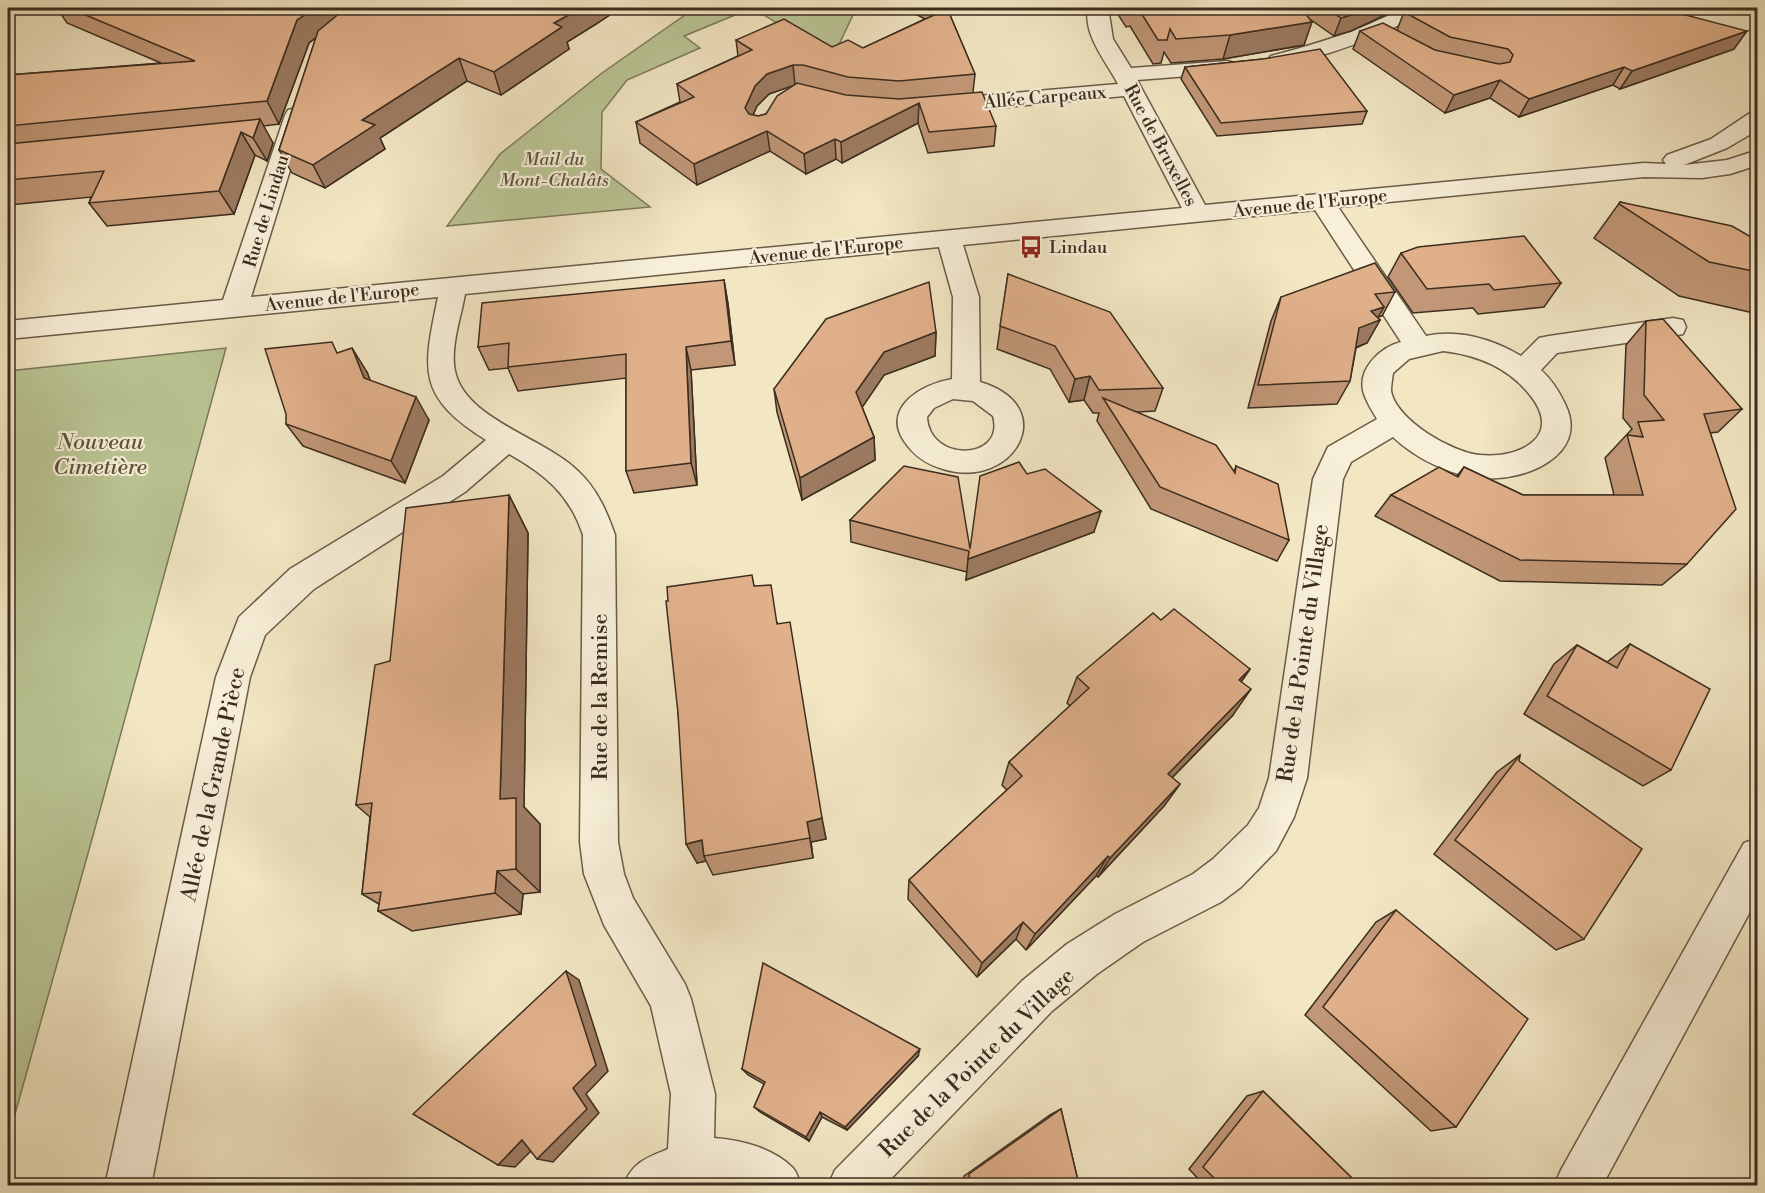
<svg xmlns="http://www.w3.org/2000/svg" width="1765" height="1193" font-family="'Libre Bodoni',serif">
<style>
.green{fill:#bac594;stroke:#7b795a;stroke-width:1.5}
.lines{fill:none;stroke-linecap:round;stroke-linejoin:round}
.minor-casing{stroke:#6a5b48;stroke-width:3}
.minor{fill:#f7efd8;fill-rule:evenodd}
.wall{fill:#c19777;stroke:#3c2d1f;stroke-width:1.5;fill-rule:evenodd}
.shaded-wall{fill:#9d7b61;stroke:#3c2d1f;stroke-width:1.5}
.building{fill:#e0b08a;stroke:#3c2d1f;stroke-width:1.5}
.labels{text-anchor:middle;stroke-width:4.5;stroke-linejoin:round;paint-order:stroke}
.far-street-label{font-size:18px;fill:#3c2d1f;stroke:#f7efd8}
.far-park-label{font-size:18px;font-style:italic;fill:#5c533c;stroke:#f7efd8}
.far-poi-label{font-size:18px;fill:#3c2d1f;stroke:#f7efd8;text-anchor:start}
.park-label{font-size:22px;font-style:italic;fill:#5c533c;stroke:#f7efd8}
.street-label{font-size:22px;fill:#3c2d1f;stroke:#f7efd8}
</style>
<rect width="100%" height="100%" fill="#f2e6c3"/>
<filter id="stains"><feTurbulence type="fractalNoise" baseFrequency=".00333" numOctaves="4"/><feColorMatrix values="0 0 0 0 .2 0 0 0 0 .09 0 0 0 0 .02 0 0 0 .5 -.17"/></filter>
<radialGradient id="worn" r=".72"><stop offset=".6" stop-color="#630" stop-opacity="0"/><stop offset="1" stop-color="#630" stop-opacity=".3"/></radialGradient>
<g class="green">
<path d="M695,8H752L684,36L700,48L627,80L602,112L601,169L650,207L447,226L500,154L602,73Z"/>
<path d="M752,8H868L853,15L834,55L827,53Z"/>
<path d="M226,348L94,832L8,1139V371Z"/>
</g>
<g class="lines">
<g class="minor-casing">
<g id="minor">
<path d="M1088,8H1108L1113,39L1131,68L1227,61L1234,63L1238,67L1234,71L1227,73L1137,80L1205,205L1644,163L1666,164L1663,160L1667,155L1711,139L1750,113L1758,111L1756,131L1727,148L1684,165L1727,160L1758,150V165L1730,174L1702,178L1644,177L1338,207L1426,336C1458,329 1493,339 1521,356L1539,338L1549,336L1673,318L1683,320L1686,327L1683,334L1673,336L1557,353L1541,370C1551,379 1559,391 1565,404C1591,456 1521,483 1480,478C1449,475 1415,458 1393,437L1351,462L1343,479L1307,778L1294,817L1276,851L1241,887L1221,902L1143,942L1097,974L1052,1011L884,1186H828L835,1170L1022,981L1067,944L1115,914L1193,874L1213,859L1248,825L1259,808L1269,778L1313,479L1328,447L1377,419C1373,412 1367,403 1364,394C1356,370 1380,347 1401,342L1315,210L963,245L979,297L980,382C1062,406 1014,491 943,469C926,464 914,456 904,441C882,407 922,384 952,379L953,297L939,247L465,294C461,318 450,347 455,371C465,420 546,438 579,472C597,489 607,512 615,535L618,842L624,874L633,898L685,984L691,999L715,1094L714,1138C741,1140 773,1148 793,1168C797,1173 799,1180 801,1186H623C633,1162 646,1158 668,1149L671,1094L651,1006L604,925L584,874L580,842L583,535C570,495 545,474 509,454L465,492L314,589L265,635L250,677L151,1186H105L216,677L239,617L290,569L443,476L486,440C416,396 423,370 438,297L8,339V321L223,300L285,115L288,110L296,108L304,110L307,115L251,297L1182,208L1124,96L942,113L934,111L931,106L934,101L942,99L1118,84C1106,61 1083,35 1088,8ZM1443,351C1477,355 1508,367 1530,395C1564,437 1519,459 1480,455C1453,453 1396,420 1391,391C1391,386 1392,379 1393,373L1409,359ZM953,399L973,401L993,416C1006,461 929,463 927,417L934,408Z"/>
<path d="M1404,8H1428L1425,12C1378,37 1331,56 1278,66L1271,64L1268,60L1271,56C1320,43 1358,31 1404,8Z"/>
<path d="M1758,838V897L1602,1186H1554L1561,1170L1744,843Z"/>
</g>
</g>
<use href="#minor" class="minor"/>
</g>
<g class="wall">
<path d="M57,8H620L596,24L567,42L569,49L501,95L467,81L380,138L385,149L325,188L292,173L279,150L316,38L309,43L279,124L263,126L273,143L267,161L255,155L234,214L107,226L89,203L91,197L9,205L8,207V75L161,63L67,23Z"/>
<path d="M904,8H947L975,74L973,92L996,126L994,146L928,153L918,123L842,163L836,159L806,174L770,151L697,185L640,143L636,122L680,102L677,84L738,56L736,40L832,47L863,48L925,19ZM794,85L766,114L758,116L753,115L757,106L769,94Z"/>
<path d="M1114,8H1175L1173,15L1201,8H1400L1351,31L1334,36L1311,20L1304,45L1223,59L1171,63L1164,52L1161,63L1153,64L1130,26L1126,27Z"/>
<path d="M1404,12L1734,49L1620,89L1613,85L1519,117L1490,98L1445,113L1353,49L1360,31L1397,30Z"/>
<path d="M1263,59L1367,111L1362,124L1217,136L1181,79L1185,67Z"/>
<path d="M1620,202L1758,241V314L1679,296L1594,238Z"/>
<path d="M1401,253L1561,283L1544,307L1478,314L1473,308L1413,313L1388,277Z"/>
<path d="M1008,274L1163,388L1155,411L1137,412L1234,472L1236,466L1289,540L1277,561L1151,509L1097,421L1099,413H1093L1084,400L1069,402L1050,369L997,349Z"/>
<path d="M724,280L728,304L735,365L691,370L697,485L634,493L626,471V378L518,391L508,368L489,370L478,347Z"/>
<path d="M1395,292L1382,316L1378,317V318L1380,320L1367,343L1356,348L1350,381L1337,404L1248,408L1271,321L1281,297Z"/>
<path d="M1646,321L1742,409L1718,432L1710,433L1687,564L1662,585L1500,581L1375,516L1391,495L1457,476L1464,467L1523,495H1614L1605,458L1632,429L1623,418L1626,345Z"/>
<path d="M936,332L935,356L884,375L862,407L874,437L875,460L802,500L777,412L774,389Z"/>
<path d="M339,353L367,372L370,380L429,420L405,483L303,446L286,424Z"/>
<path d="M1027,474L1094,532L966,580L967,572L851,542L850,520L970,549Z"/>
<path d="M509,495L528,533L524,807L540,824V892L523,894L521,914L412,931L378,911L379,904L362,894L370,817L356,805L390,661Z"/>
<path d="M754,586L778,624L826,839L811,842L813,858L713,875L706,861L697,863L678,713Z"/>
<path d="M1161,620L1250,669L1241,682L1233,715L1172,778L1180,784L1164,806L1098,877L1096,876L1026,950L1016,939L977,977L908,899L909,880L1007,790L1002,785L1009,762L1070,706L1067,703L1077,677Z"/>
<path d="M1630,644L1671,770L1643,786L1524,714L1554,664L1577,645L1607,662Z"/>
<path d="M1520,755L1519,761L1584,939L1556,950L1434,854L1497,772Z"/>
<path d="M1396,910L1456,1127L1431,1131L1305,1015L1376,922Z"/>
<path d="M918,1056L847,1130L822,1117L809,1141L760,1112L754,1107L764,1084L748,1075L742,1069Z"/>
<path d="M1263,1091L1359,1185H1204L1189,1169L1247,1096Z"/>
<path d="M1061,1109L1079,1185H965L964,1176L1050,1115Z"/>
</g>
<g class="shaded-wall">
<path d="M315,8H362L340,19L309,43L279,124L267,101L297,20Z"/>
<path d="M581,8H620L596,24L567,42L569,49L501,95L494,72L554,23Z"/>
<path d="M1370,8H1400L1351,31L1334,36L1341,18Z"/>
<path d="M1312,22L1304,45L1223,59L1230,35Z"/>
<path d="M1747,31L1734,49L1620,89L1632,71Z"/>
<path d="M459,58L467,81L380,138L385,149L325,188L313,165L362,120Z"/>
<path d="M793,65L795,85L769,94L757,106L747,128L745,108L755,86L767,74Z"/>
<path d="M1624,67L1613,85L1519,117L1529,99Z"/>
<path d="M1500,80L1490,98L1445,113L1454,95Z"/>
<path d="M919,103L918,123L842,163L841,142Z"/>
<path d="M260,119L273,143L267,161L253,138Z"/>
<path d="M767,131L770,151L697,185L694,164Z"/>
<path d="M241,132L255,155L234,214L219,191Z"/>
<path d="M835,139L836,159L806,174L804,154Z"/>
<path d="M724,280L728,304L735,365L731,341Z"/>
<path d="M1384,307L1376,321L1380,320L1367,343L1346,351L1359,328L1371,311Z"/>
<path d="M936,332L935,356L884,375L857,415L856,392L884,352Z"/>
<path d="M686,347L691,370L697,485L691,463Z"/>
<path d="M352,348L367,372L378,401L364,378Z"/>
<path d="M1090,376L1084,400L1069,402L1075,379Z"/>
<path d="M416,397L429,420L405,483L391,461Z"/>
<path d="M874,437L875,460L802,500L800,478Z"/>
<path d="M509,495L528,533L524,807L540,824V892L516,869L500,799Z"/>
<path d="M1101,511L1094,532L966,580L968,559Z"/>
<path d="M1250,669L1232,695L1239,680Z"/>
<path d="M1251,689L1233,715L1153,797L1168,774Z"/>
<path d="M1180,784L1164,806L1098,877L1110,858Z"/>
<path d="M822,818L826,839L811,842L813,858L807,822Z"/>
<path d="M702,840L704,856L706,861L697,863L686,844Z"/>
<path d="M1108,856L1096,876L1026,950L1035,934Z"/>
<path d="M497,871L523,894L521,914L495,893Z"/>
<path d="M1023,922L1016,939L977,977L982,963Z"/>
<path d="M566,971L579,980L608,1071L586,1094L599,1113L553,1162L537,1159Z"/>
<path d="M920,1049L918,1056L847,1130L845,1127Z"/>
<path d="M820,1112L822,1117L809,1141L806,1137Z"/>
<path d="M522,1140L538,1144L515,1167L498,1165Z"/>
<path d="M467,1183L494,1185H468Z"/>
</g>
<g class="building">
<path d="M69,8H315L297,20L267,101L8,126V75L195,61Z"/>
<path d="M346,8H491L501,10L510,8H581L554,23L562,27L494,72L459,58L362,120L375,125L313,165L279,150L318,31Z"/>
<path d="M940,8H947L975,74L899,81L848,77L803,65H793L767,74L755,86L745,108L749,114L758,116L766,114L777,96L797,83L846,95L899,99L982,92L996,126L929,132L919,103L841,142L835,139L804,154L767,131L694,164L636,122L694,97L677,84L752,50L736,40L784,19L832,47L848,40L863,48L945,10Z"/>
<path d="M1138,8H1175L1173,15L1201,8H1301L1312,22L1230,35L1176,39L1170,29L1167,40H1158Z"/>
<path d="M1325,8H1370L1358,13L1341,18Z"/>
<path d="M1413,8H1659L1747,31L1632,71L1624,67L1529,99L1500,80L1454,95L1360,31L1383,23L1435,50L1499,64L1510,62L1513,55L1508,49L1450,37L1404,12Z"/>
<path d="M1320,49L1367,111L1221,123L1185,67L1263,59Z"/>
<path d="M260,119L253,138L241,132L219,191L89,203L104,171L8,180V144Z"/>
<path d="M1620,202L1732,226L1758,241V272L1709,262L1619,204Z"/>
<path d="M1524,236L1561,283L1494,290L1489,284L1427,289L1401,253L1418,247Z"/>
<path d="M1375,263L1395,292L1375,294L1384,307L1371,311L1380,320L1359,328L1350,381L1258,385L1281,297Z"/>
<path d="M1008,274L1110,312L1163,388L1099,390L1090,376L1075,379L1055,346L1000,326Z"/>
<path d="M724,280L731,341L686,347L691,463L626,471V354L508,367L509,343L478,347L482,303Z"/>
<path d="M929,282L936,332L884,352L856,392L874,437L800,478L774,389L826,319Z"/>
<path d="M1663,319L1742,409L1704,414L1736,509L1687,564L1520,560L1391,495L1439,467L1458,477L1464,467L1523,495H1643L1627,435L1643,437L1638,422L1664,420L1644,395L1646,321Z"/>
<path d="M332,342L337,353L352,348L364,378L416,397L391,461L286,424V414L265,349Z"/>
<path d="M1103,398L1216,445L1235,473L1236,466L1278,484L1289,540L1160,487Z"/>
<path d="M1019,462L1027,474L1045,469L1101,511L968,559L969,551L850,520L904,466L958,477L970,549L980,476Z"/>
<path d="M509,495L500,799L516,798V869L497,871L495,893L378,911L381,892L362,894L372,803L356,805L375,665L390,661L406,508Z"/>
<path d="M752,575L754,586L771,585L777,624L790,622L822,818L807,822L810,838L704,856L702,840L686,844L678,713L666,601H668L667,587Z"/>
<path d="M1174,609L1250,669L1239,680L1251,689L1168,774L1180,784L1110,858L1108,856L1035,934L1023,922L982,963L909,880L1022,776L1009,762L1089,688L1077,677L1153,613L1161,620Z"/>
<path d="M1630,644L1710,689L1671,770L1547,696L1577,645L1617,668Z"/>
<path d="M1520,755L1519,761L1642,849L1584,939L1455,840Z"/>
<path d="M1396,910L1528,1019L1456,1127L1323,1007Z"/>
<path d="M763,963L920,1049L845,1127L820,1112L806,1137L754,1107L765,1082L742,1069Z"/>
<path d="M566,971L596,1065L573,1088L587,1109L537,1159L522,1140L498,1165L413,1114Z"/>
<path d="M1263,1091L1359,1185H1221L1203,1167Z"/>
<path d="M1061,1109L1079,1185H970L969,1174Z"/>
<path d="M467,1183L468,1185H409Z"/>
</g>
<defs>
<g id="bus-bare" transform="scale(1.8)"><path d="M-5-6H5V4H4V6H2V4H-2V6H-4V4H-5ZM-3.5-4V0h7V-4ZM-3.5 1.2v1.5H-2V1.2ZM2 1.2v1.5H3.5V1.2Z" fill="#8f2418" stroke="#f7efd8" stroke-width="2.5" paint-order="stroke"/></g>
</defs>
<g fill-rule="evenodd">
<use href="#bus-bare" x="1031" y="247"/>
</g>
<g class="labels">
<g class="far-street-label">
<text transform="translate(1045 97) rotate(-5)" y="6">Allée Carpeaux</text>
<text transform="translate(1161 145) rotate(62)" y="6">Rue de Bruxelles</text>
<text transform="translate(1310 203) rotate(-6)" y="6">Avenue de l'Europe</text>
<text transform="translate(266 211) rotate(-73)" y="6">Rue de Lindau</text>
<text transform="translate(826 250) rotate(-6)" y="6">Avenue de l'Europe</text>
<text transform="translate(342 297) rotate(-6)" y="6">Avenue de l'Europe</text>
</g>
<g class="far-park-label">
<text x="554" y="165">Mail du<tspan x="554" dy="21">Mont-Chalâts</tspan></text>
</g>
<g class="far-poi-label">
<text x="1049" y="253">Lindau</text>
</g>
<g class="park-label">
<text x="100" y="449">Nouveau<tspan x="100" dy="25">Cimetière</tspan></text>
</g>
<g class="street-label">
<text transform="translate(1302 653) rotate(-82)" y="8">Rue de la Pointe du Village</text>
<text transform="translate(599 697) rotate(-90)" y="8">Rue de la Remise</text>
<text transform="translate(212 784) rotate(-78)" y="8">Allée de la Grande Pièce</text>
<text transform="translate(976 1062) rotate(-44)" y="8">Rue de la Pointe du Village</text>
</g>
</g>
<rect width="1765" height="1193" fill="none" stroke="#f2e6c3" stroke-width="30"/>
<rect x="9" y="9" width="1747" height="1175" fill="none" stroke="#3c2d1f" stroke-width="3"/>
<rect x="15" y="15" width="1735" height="1163" fill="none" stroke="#3c2d1f" stroke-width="1.5"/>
<rect width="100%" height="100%" filter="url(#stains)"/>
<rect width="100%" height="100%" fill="url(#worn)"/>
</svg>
